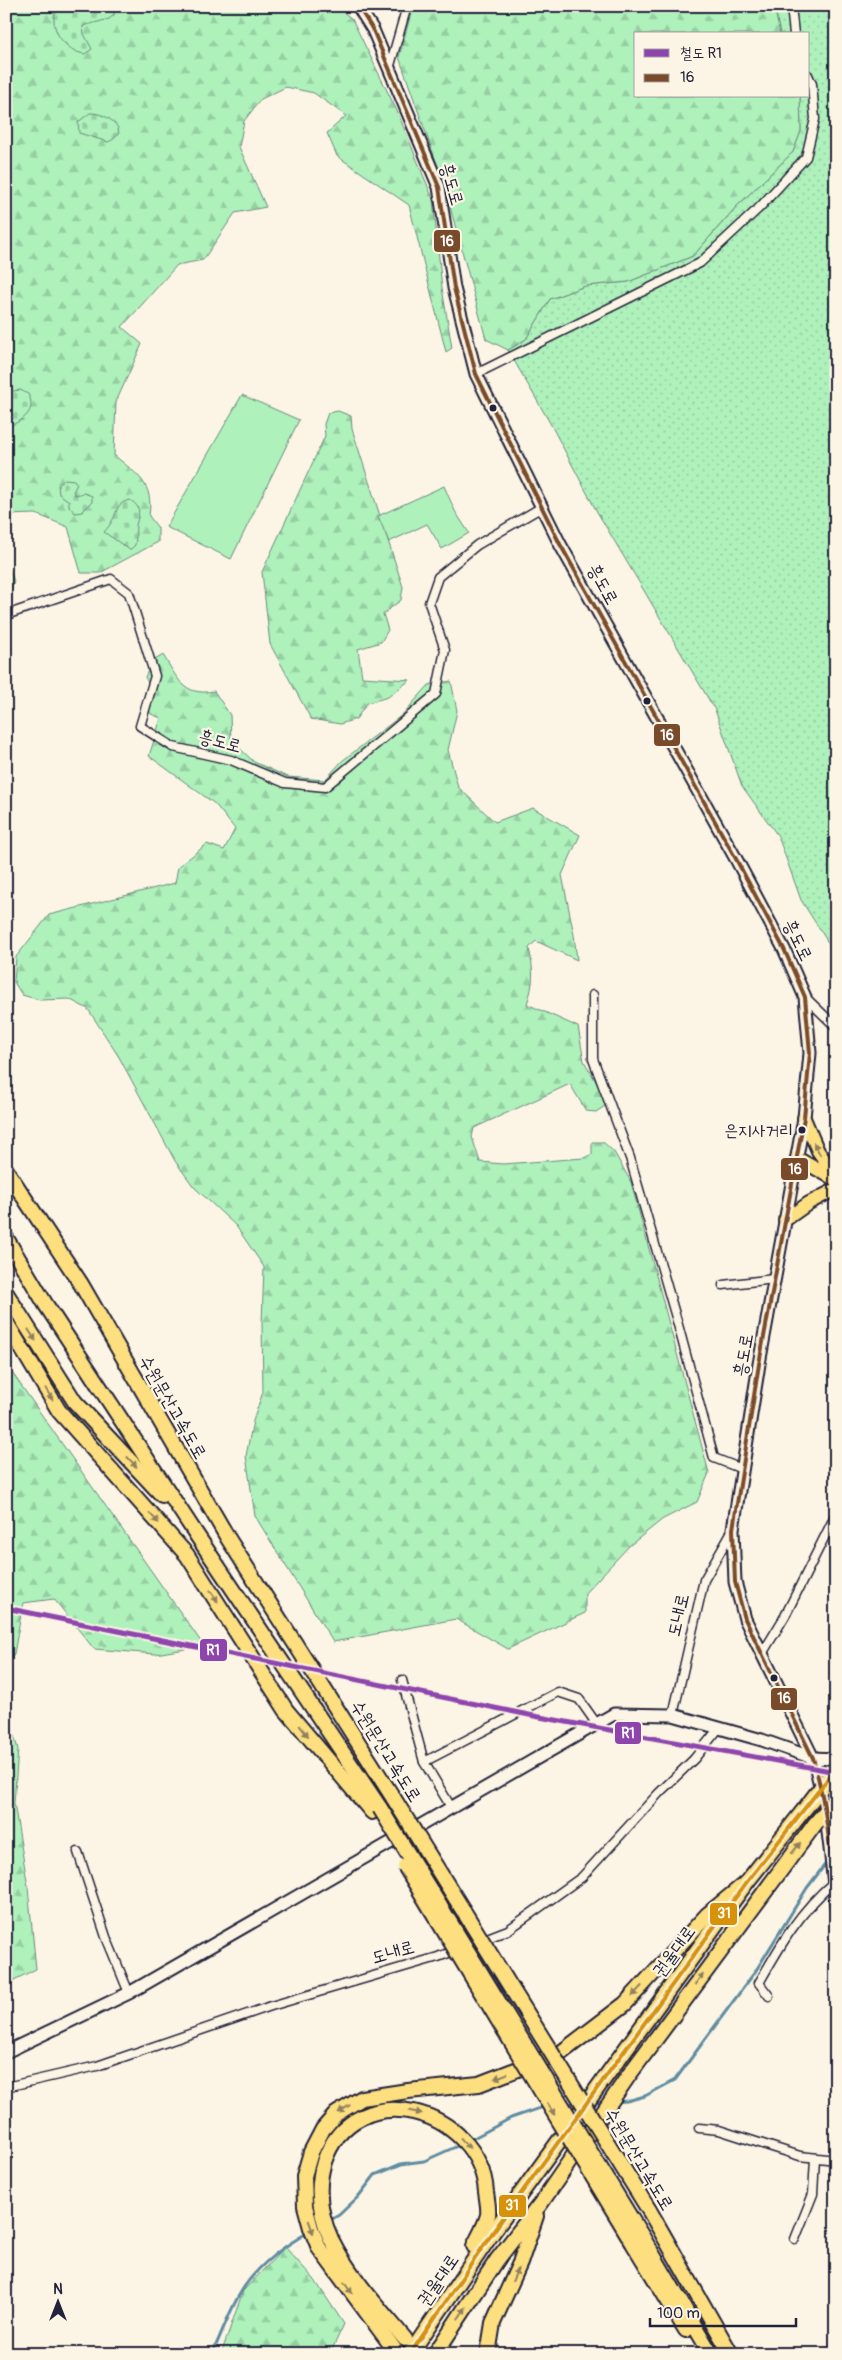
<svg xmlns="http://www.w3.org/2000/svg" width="842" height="2360" font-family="Pangolin,'Poor Story',sans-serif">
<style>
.grass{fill:url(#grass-dots);stroke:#688a7b}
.forest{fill:url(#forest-firs);stroke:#688a7b}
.cemetery{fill:url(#cemetery-stones);stroke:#688a7b}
.garden{fill:#aef1bb;stroke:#688a7b}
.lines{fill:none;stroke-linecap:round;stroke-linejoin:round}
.stream{stroke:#5e8ca1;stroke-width:3}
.street-casing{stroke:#22223b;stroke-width:11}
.secondary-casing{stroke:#22223b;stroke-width:15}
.primary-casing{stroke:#22223b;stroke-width:16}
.highway-casing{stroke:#22223b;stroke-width:18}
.street{stroke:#fcf5e5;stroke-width:8}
.secondary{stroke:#fcf5e5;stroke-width:11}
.primary{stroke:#fddf80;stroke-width:12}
.highway{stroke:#fddf80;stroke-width:14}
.highway-bridge-casing{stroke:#22223b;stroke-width:18;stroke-linecap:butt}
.highway-bridge{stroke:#fddf80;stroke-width:14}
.bus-1-casing{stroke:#fcf5e5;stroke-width:8}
.bus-2-casing{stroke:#fcf5e5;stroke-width:8}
.bus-1{stroke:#7a4b2a;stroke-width:4}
.bus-2{stroke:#d79209;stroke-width:4}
.rail-1-casing{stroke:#fcf5e5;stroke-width:9}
.rail-1{stroke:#8e44ad;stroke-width:5}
.oneway{fill:#90805e}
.bus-dot{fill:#22223b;stroke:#fcf5e5;stroke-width:2}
.labels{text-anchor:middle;stroke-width:4.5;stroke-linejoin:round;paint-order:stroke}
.bus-label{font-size:17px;fill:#22223b;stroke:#fcf5e5;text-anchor:end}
.street-label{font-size:18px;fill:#22223b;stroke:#fcf5e5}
.line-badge{stroke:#fcf5e5;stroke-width:2}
.badge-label{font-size:14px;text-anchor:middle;font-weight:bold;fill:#fff}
</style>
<defs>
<pattern id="grass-dots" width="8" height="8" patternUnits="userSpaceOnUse" patternTransform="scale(1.25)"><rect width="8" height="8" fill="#aef1bb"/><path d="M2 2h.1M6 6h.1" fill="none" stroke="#95cea2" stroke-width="1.8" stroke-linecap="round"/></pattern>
<pattern id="forest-firs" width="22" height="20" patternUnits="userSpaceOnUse" patternTransform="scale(1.25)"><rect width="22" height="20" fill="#aef1bb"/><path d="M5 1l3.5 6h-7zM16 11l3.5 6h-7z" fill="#95cea2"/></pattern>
<pattern id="cemetery-stones" width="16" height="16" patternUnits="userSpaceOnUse" patternTransform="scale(1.25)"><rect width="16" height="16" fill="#aef1bb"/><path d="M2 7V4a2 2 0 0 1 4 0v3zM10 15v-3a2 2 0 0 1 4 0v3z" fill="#95cea2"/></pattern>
</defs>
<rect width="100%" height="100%" fill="#fcf5e5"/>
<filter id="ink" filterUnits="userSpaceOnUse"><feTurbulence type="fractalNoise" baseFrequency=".02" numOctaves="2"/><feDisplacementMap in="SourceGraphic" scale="10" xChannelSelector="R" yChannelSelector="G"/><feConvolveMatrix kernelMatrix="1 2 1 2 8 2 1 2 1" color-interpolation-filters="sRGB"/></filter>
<g filter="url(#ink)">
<path class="grass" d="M774,6H836V955L801,900L778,836L742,786L715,710L596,510L550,423L508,350L526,339L550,299L585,286L628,282L693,256L736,207L793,152L801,131L800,96H808V34H780Z"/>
<g class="forest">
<path d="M6,6H336L352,19L397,111L433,199L442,288L452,348L446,352L409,205L337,156L327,133L346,116L314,93L286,87L261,99L244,121L239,147L266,207L235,213L203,260L177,265L122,327L142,344L116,402L114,455C137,475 154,482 149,516L158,528V542L100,573H81L68,527L36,514L7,515L6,518Z"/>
<path d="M413,6H774L780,34H636V96H800L801,131L793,152L736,207L693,256L628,282L585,286L550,299L526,339L508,350L486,339L443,181L399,57Z"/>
<path d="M338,411L351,416L352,429L403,587L401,600L383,614L388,630L381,642L358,649L362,677L410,680L388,697L367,703L356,719L340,724L311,719L270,644L262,572L325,436L324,424L328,413Z"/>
<path d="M6,561L14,581L6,601Z"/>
<path d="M163,655C177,677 183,697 214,691L230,715L231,740L254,762L288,777L325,780L342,761L402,715L429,685L451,681L457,711L448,750L458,787L495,822L533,808L580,835L562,875L574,935L577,960L536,941L529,948C534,971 534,983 527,1004L578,1027L584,1061L605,1097V1106L596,1112L586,1111L570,1084L474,1128L472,1137L480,1162L503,1164L584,1158L592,1154V1142H603L614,1152L631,1182L709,1473L697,1502L663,1519L629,1546L585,1593V1613L508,1649L456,1619L333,1642L255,1516L246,1456L253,1421L263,1392L262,1323L264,1267L236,1226L194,1187L175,1161L119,1057L88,1009L69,999L40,1000L22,995L14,982L16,957L49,915L175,883L178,867L207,844L224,850L235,829L215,804L149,756L161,718L151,714L147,705L153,692L145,677L152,662Z"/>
<path d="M6,1364L204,1646L155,1654L94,1649L54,1599L23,1603L14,1654L6,1663Z"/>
<path d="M6,1710L18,1749L14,1803L28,1887L36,1969L8,1983H6Z"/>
<path d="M285,2247L314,2279L344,2324L330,2354H221L243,2291Z"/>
</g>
<g class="cemetery">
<path d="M58,6H115V7L114,15L109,19L83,26L84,34L92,49L85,54C65,52 45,25 58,6Z"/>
<path d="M90,113C105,112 134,131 108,142L79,133L78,122Z"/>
<path d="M20,390L28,394C38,411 22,422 6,427V392Z"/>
<path d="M65,479L74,480L77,484L73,492L75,495L84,493L92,496V502L82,512L75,513L69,506V501L59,494L58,485Z"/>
<path d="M130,500C142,507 139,514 136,525C135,530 137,538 135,545L130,550L104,532C107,529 110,525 112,521C118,511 116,503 130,500Z"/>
</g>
<g class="garden">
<path d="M242,395L299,420L231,559L166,527Z"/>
<path d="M444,486L455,511L469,533L442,549L427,524L389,542L378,516Z"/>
</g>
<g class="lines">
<g class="stream">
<path d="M615,2102L627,2101L645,2096L675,2080L755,1972L807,1888L827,1862"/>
<path d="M592,2103L606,2102"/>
<path d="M565,2104L579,2103"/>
<path d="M468,2141L511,2118L546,2106"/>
<path d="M327,2222L339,2215L358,2197L375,2175L401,2164L424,2161L462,2144"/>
<path d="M212,2354C221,2335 228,2315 238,2297C254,2268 280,2248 309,2232"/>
</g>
<g class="street-casing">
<g id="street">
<path d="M791,6L794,34"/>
<path d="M389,69L407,6"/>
<path d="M476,374L700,263L760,207L806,157L815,119L812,84L808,75"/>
<path d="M6,615L111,579L129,593L155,676L140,726L173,747L231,760L285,783L325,787L436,694L445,650L429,603L438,577L477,545L542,507"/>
<path d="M593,995V1059L630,1158L677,1321L714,1458L742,1469"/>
<path d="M805,997L836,1027"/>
<path d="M723,1285L774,1279"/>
<path d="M762,1654L785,1616L836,1514"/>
<path d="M402,1680L424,1762L451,1807"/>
<path d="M673,1715L704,1580L732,1531"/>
<path d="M424,1762L558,1692L579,1699L596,1723"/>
<path d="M78,1852L106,1937L129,1993"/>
<path d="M769,1996L759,1983C781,1944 799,1912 834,1882"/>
<path d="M6,2087L97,2066L271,2006L438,1957L508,1930L582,1877L659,1793L694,1759L719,1728"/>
<path d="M699,2128L719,2130L800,2156L836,2160"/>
<path d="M795,2239L813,2194L815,2158"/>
</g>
</g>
<g class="secondary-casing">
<g id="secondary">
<path d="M358,6L373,30L439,187L454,288L476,374L560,544L736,859L784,949L805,997L810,1053L804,1118L759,1364L733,1529L735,1582L745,1619L813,1758C827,1806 831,1856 836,1906"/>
<path d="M6,2052L129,1993L614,1714L673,1715L762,1740L813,1758L836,1759"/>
</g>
</g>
<g class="primary-casing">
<g id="primary">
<path d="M804,1118L818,1151L836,1176"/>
<path d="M797,1158L836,1180"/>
<path d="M785,1220L809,1203L836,1189"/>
</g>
</g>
<g class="highway-casing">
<g id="highway">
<path d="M6,1170L81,1284L229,1540L394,1799"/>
<path d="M6,1238L46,1305L198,1537L380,1808"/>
<path d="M6,1293L75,1402L162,1495"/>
<path d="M6,1322L59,1411L187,1555L286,1710L372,1812"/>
<path d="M649,2210L731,2354"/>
<path d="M643,2238L711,2354"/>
<path d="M633,2243L686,2330"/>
<path d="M405,2339C379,2308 349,2276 331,2239C320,2215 316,2188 324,2162C354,2073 480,2108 486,2192C487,2200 489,2208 488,2215C485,2226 479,2236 474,2246"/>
<path d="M397,2353L319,2248L311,2228L305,2206L304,2176L311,2152L323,2129L336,2114L362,2098L408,2091L479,2084L562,2052L625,2004L707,1915L746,1883"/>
<path d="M410,2354L493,2232L746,1883L807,1806"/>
<path d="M435,2354L497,2260L541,2203L629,2075L815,1824"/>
<path d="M488,2354L493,2323L520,2263L536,2216"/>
</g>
</g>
<use href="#street" class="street"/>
<use href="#secondary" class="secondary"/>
<use href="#primary" class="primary"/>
<use href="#highway" class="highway"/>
<g class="highway-bridge-casing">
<g id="highway-bridge">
<path d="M394,1799L649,2210"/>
<path d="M807,1806L836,1768"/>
<path d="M380,1808L643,2238"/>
<path d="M815,1824L836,1799"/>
<path d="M405,1866L633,2243"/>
</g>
</g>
<use href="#highway-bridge" class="highway-bridge"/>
<g class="bus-1-casing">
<path id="bus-1" d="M358,6L373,30L439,187L454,288L476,374L560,544L736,859L784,949L805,997L810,1053L804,1118L759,1364L733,1529L735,1582L745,1619L813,1758C827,1806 831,1856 836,1906"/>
</g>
<g class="bus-2-casing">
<path id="bus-2" d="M410,2354L493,2232L746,1883L834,1771"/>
</g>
<use href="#bus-1" class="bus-1"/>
<use href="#bus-2" class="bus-2"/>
<g class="rail-1-casing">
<path id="rail-1" d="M6,1608L534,1716L836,1772"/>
</g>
<use href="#rail-1" class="rail-1"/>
</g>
<defs><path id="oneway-solid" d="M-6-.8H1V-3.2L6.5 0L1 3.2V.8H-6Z" transform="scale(1.25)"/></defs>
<g class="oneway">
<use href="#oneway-solid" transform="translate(817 1149) rotate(-118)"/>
<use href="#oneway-solid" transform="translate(32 1335) rotate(57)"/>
<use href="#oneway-solid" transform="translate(49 1394) rotate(59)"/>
<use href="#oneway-solid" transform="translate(132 1462) rotate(47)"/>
<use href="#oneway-solid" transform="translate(154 1518) rotate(48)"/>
<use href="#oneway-solid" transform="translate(214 1596) rotate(57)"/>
<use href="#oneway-solid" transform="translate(304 1731) rotate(51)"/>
<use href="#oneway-solid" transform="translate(796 1848) rotate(-51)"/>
<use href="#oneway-solid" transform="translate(699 1979) rotate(-54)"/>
<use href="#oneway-solid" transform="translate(637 1991) rotate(133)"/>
<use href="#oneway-solid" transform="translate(501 2076) rotate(159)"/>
<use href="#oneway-solid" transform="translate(344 2109) rotate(147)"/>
<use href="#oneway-solid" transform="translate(551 2109) rotate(59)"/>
<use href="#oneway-solid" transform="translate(415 2112) rotate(12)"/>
<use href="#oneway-solid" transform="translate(465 2143) rotate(48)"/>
<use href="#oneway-solid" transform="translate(311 2227) rotate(71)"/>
<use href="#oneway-solid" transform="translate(515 2275) rotate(-66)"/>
<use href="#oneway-solid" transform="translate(348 2288) rotate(54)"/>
<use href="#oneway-solid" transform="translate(462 2313) rotate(-56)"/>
</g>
</g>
<g class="bus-dot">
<circle cx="493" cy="408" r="4.5"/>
<circle cx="647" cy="701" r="4.5"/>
<circle cx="802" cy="1130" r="4.5"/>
<circle cx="774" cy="1678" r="4.5"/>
</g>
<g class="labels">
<g class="bus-label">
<text x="793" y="1136">은지사거리</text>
</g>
<g class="street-label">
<text transform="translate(452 184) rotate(74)" y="6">흥도로</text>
<text transform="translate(603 584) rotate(61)" y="6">흥도로</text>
<text transform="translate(220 741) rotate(15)" y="6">흥도로</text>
<text transform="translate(798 940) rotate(64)" y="6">흥도로</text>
<text transform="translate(743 1355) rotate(-80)" y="6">흥도로</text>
<text transform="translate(173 1407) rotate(60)" y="6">수원문산고속도로</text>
<text transform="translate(678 1615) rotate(-77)" y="6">도내로</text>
<text transform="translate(386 1751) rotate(58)" y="6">수원문산고속도로</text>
<text transform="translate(674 1951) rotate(-54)" y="6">권율대로</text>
<text transform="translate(393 1952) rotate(-16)" y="6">도내로</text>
<text transform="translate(639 2159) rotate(59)" y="6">수원문산고속도로</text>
<text transform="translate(438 2280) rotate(-56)" y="6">권율대로</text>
</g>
</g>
<g class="line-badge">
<rect x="433" y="229" width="28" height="24" rx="5" fill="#7a4b2a"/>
<rect x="653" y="723" width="28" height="24" rx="5" fill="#7a4b2a"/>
<rect x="780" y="1157" width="29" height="24" rx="5" fill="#7a4b2a"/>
<rect x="199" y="1638" width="29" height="24" rx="5" fill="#8e44ad"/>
<rect x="770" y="1687" width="28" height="24" rx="5" fill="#7a4b2a"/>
<rect x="614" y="1721" width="28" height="24" rx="5" fill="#8e44ad"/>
<rect x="709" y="1902" width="29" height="24" rx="5" fill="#d79209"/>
<rect x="498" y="2194" width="29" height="24" rx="5" fill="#d79209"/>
</g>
<g class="badge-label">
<text x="447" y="246">16</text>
<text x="667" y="740">16</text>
<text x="795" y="1174">16</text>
<text x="213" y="1655">R1</text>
<text x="784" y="1703">16</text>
<text x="628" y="1738">R1</text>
<text x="724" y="1918">31</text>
<text x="512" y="2210">31</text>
</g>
<rect width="842" height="2360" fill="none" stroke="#fcf5e5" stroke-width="25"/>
<rect x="12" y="12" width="817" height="2335" fill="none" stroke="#22223b" stroke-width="2" filter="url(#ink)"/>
<rect x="634" y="32" width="175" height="65" fill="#fcf5e5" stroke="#a5a1a1"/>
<rect x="644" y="49" width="25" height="8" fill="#8e44ad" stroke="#a5a1a1"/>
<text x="680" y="58" font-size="15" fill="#22223b">철도 R1</text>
<rect x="644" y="74" width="25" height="8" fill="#7a4b2a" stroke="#a5a1a1"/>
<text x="680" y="82" font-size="15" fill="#22223b">16</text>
<g transform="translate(58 2302)" stroke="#fcf5e5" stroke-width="4" paint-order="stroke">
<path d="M0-4L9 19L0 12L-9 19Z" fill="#22223b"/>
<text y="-8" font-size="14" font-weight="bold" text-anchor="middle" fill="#22223b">N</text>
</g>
<path d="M650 2318v8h146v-8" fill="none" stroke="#22223b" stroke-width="2.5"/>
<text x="657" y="2318" font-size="15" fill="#22223b" stroke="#fcf5e5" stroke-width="4" paint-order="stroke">100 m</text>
</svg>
